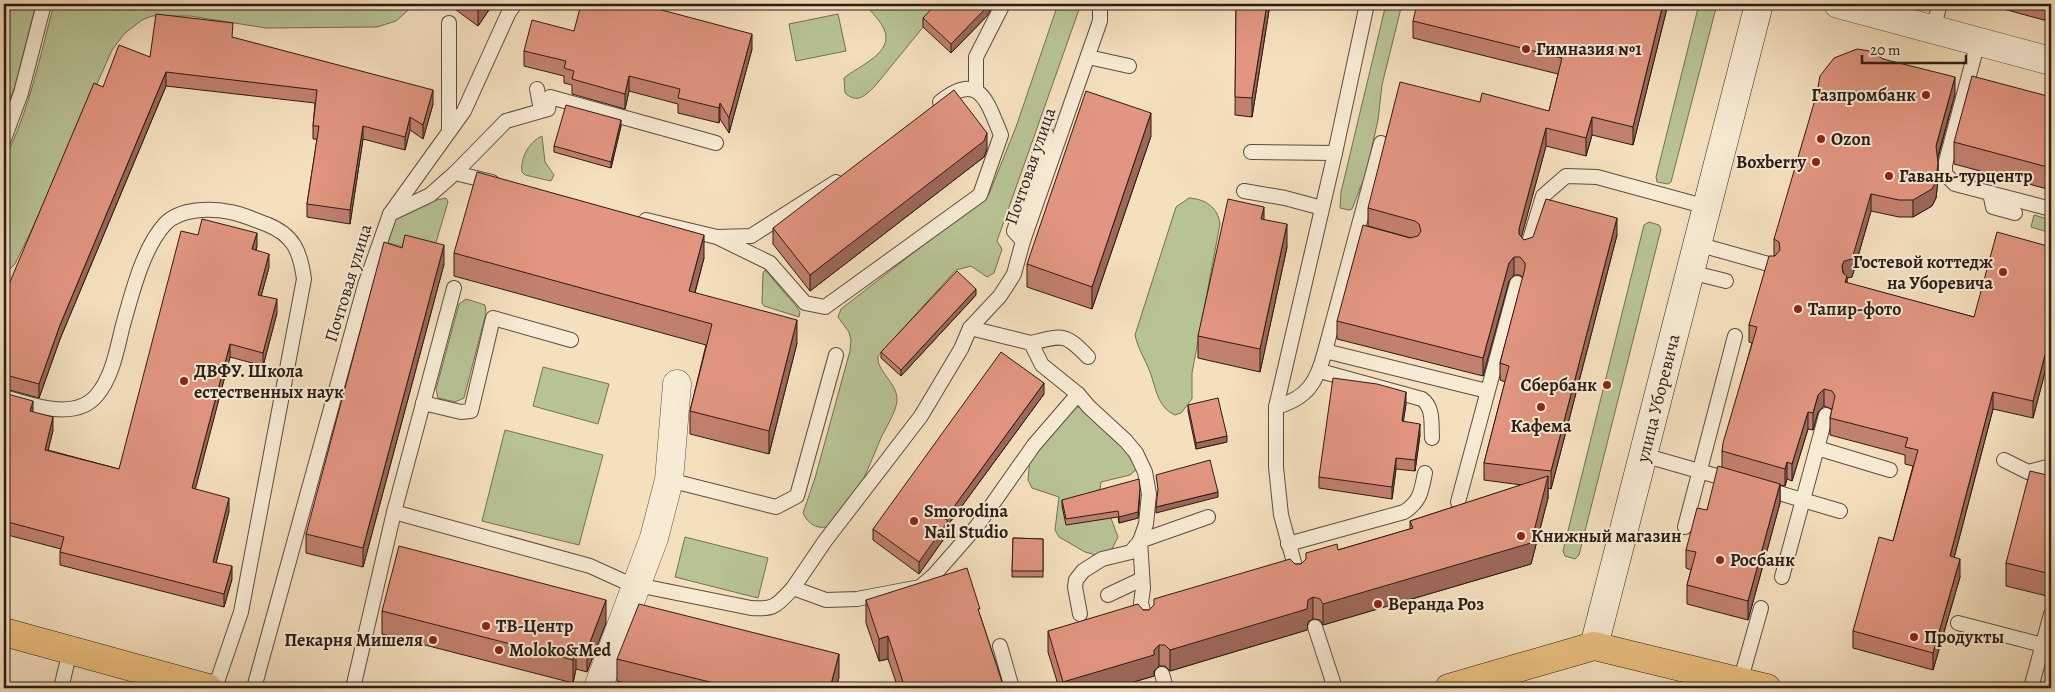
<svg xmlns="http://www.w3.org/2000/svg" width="2055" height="692" font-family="Alegreya,serif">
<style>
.green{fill:#b8c394;stroke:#707055}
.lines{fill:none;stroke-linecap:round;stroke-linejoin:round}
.service-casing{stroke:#5c4d40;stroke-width:16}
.minor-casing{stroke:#5c4d40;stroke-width:29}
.tertiary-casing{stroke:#5c4d40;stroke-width:29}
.secondary-casing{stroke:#291c16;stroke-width:29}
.primary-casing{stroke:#291c16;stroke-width:29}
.service{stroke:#f8ebd5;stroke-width:14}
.minor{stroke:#f8ebd5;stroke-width:28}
.tertiary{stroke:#f8ebd5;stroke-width:28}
.secondary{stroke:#f8ebd5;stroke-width:28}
.primary{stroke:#eac07f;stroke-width:28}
.wall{fill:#c2806e;stroke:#291c16}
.shaded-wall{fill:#9e685a;stroke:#291c16}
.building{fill:#e29580;stroke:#291c16}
.poi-dot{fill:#8f2418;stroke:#f8ebd5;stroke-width:2}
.labels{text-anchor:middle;stroke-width:4;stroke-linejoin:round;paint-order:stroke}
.poi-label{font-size:18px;font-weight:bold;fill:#291c16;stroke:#f8ebd5;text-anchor:start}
.street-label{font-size:18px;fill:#291c16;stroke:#f8ebd5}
</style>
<rect width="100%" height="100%" fill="#f5e0be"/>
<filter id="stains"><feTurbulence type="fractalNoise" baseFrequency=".004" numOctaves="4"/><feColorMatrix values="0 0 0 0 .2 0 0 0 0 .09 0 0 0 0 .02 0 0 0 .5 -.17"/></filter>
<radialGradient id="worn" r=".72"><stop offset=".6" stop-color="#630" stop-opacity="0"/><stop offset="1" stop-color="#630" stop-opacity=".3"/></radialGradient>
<g class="green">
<path d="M4,4H36L15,86L4,116Z"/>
<path d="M54,4H415L396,21L377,27L266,28L190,16H152L142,20L124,34L112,50L34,225L15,264L4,275V160C29,112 40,56 54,4Z"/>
<path d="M865,4H942L875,86C865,96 857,104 845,93L844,78C858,66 895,53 884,29C880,20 871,12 865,4Z"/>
<path d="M1058,4H1081L997,241L1002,249L994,273L987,277L971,266L956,270L878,356C876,372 898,382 897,401C896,412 885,429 880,440C871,462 857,497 842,516C830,532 811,531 803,513L815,478L850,351L851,340L849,332L838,317L841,309L989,194L1016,127Z"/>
<path d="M1386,4H1402L1382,85L1378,120L1366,173L1352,209L1349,210L1340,208L1341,192Z"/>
<path d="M1699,4H1717L1671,182L1668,184L1657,182L1656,177Z"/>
<path d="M838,14L846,51L796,61L789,24Z"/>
<path d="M542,136L545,162L554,175L551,181L525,175L522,172C520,158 529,142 542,136Z"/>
<path d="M446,198L448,202L434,249L428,253L388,243C381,211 422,203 446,198Z"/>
<path d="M1189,198C1205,199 1218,207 1220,224L1192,373V399L1181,413L1175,415C1157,407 1156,388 1150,372C1145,359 1138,349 1135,335L1176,207Z"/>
<path d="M2034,215L2051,220V233L2031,227Z"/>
<path d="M1649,222L1659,225L1661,229L1579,555L1575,559L1565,556L1563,551L1644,225Z"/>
<path d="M765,270L796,306L800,312L799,317L764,306L762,303L763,273Z"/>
<path d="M466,299L485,305L486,313L464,398L455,402L438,398L436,389L459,304Z"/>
<path d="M543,367L609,384L598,424L533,406Z"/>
<path d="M1074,406C1096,408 1126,450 1137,469L1130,475L1101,482L1100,489L1118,537L1111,551L1096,555L1085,552L1059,537L1055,530L1059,497L1032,488L1028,480L1030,459Z"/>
<path d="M505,430L603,455L579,545L482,521Z"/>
<path d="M685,537L768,558L758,598L675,577Z"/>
</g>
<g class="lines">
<g class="service-casing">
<g id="service">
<path d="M449,23V131"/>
<path d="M1933,29L1940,4"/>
<path d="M1978,42L1945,165V174L1955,184L2051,209"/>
<path d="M1088,57L1129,66"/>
<path d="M537,89L541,110"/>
<path d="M976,90V57L1003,4"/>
<path d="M4,139L21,93L44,4"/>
<path d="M1251,152L1335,153"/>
<path d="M455,173L506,121L548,109L550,97L716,143"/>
<path d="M1244,191L1285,198L1322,208"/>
<path d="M1990,193L1993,207L2015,213"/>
<path d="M390,214L430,195L455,173L492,182"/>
<path d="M646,220L717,237L770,263L805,303L825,307L980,195L1001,135C987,102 980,70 940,102"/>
<path d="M717,237L751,236L836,182"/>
<path d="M1023,241L1014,231L1046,134"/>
<path d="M1697,244L1772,265"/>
<path d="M1527,249L1543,196L1566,176L1597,177L1707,207"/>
<path d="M1690,272L1726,281"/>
<path d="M970,328L1031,343L1042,365L1078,394L1089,407L1126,441L1136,453L1145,472L1149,494L1146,524L1140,541L1143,588L1141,603L1146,623"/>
<path d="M1031,343C1063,335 1065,333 1088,357"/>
<path d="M1325,351L1381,143"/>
<path d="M1320,371L1422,399C1434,408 1431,424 1432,438"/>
<path d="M4,397C30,404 75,422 97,395C113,376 117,348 123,325C132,293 143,248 165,224C180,208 211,208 230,212C242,214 255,220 266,224C294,235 300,251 304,279L241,612L215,688"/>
<path d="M423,403L461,412L471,411L493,318L571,340"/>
<path d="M1276,407C1308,398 1317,382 1325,351L1487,391"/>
<path d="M1817,448L1890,470"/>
<path d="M1643,455L1734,481"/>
<path d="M2004,460L2028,472L2051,466"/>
<path d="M669,480L776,507L797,496L836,355"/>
<path d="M1762,488L1840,511"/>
<path d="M1458,502L1517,283"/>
<path d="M394,512L590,566L623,581L637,585L751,608C775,610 777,605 793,588L826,600L857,599L920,587L934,575L977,526L1034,445L1078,394"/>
<path d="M1685,527L1735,336"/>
<path d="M1288,544L1404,512C1421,501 1421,491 1425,473"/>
<path d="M1298,577L1281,515L1276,467V407L1335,153L1367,4"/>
<path d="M1782,577L1826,415"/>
<path d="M793,588L825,541L921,416L961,349L970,328L1000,296L1009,282L1014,274L1023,241L1100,21V4"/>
<path d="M1108,595L1142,579"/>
<path d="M1080,614L1075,587L1076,580L1083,571L1102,559L1131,552L1140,541L1208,517"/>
<path d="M1958,623L2043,645"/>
<path d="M1315,627L1335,688"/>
<path d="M1000,646L1012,688"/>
<path d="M1162,674L1166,688"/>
<path d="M1740,682L1761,608"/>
<path d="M61,688L70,651"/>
<path d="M254,688L365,285L390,214L464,111L509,12L515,4"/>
<path d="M353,688L394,512L454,288"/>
<path d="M2031,688L2051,614"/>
</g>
</g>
<g class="minor-casing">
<path id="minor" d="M598,688L654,538L669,480L677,384"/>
</g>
<g class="tertiary-casing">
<path id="tertiary" d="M1838,4L2051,61"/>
</g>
<g class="secondary-casing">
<path id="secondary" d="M1594,646L1759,4"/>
</g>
<g class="primary-casing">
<g id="primary">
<path d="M4,632L208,688"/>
<path d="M1449,688L1594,646L1767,688"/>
</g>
</g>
<use href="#service" class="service"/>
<use href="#minor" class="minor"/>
<use href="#tertiary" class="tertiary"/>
<use href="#secondary" class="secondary"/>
<use href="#primary" class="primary"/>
</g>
<g class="wall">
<path d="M448,4H493L478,26Z"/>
<path d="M1236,4H1270L1252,117L1235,115Z"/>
<path d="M1290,4H1323V9L1290,8Z"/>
<path d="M1668,4L1633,145L1592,135L1586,156L1546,146L1521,237L1524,240L1617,235L1551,489L1548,488V498L1531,564L1323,625L1320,620L1313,619L1308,622L1307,630L1170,671L1165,666H1159L1154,671V676L1113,688H1059L1048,652V631L1143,610H1149L1295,564H1301L1338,550L1410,529V521L1522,485L1484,480V463L1505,382L1500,380V363L1523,278L1520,275H1514L1509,281L1483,376L1337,339V321L1411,238L1368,226V208L1480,102L1549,111L1558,74L1413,38V21Z"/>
<path d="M1985,4H2051V22Z"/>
<path d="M987,16L951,53L923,27V18Z"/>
<path d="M574,31L752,49L729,133L720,119L719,123L678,113V104L629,91L625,109L572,94V85L564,83V76L524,66V51Z"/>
<path d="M233,38L433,104L423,139L410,130L405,150L363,139L350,224L307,217V204L317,139H313V126L315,103L166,86L60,339L39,398L6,389L4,296L103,87L150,57Z"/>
<path d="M1883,59L1955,94L1938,158V180L1936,198L1932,206L1913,217H1899L1871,211L1852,277L1847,278V283L1974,317L2051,247V349L2033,418L1993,409L1954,558L1960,577L1933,670L1853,648V631L1893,541L1913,466L1905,464V455L1830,435V418L1832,409L1824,406L1818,412L1813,430L1808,429L1792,481L1787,479L1785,486L1780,485V503L1748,620L1687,604V585L1691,570L1686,568V550L1707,510L1722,468V451L1752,343L1749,342V325L1774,256V239Z"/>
<path d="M2051,97V190L1954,164V142Z"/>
<path d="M621,126L611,168L554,152V146Z"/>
<path d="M1151,136L1092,309L1027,287V264Z"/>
<path d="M987,149L984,157L810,291L773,244V228Z"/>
<path d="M198,235L257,246L256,250L269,267L261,296L277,313L263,366L230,357L195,489L229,511L216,563L232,579L224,607L60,565V552L61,549L4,534V393L33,412L53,430L48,450L119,469Z"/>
<path d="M1287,247L1260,372L1198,358V336Z"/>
<path d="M454,253L704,258L695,293L797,343L769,454L690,434V411L706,345L454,276Z"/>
<path d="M444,264L363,567L306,553V534Z"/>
<path d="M976,295L901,376L881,358V352Z"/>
<path d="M1044,394L948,525V533L919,574L873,540V529Z"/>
<path d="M1406,404L1403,421L1420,435L1415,471L1396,469L1392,499L1319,488V477Z"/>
<path d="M1188,405L1227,442L1196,449L1188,411Z"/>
<path d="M2051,476V597L2006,586V563Z"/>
<path d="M1140,494L1138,518L1119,523L1118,517L1066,525L1062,506V500Z"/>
<path d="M1013,538L1043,539V577H1012Z"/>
<path d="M866,600L980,615L1004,688H898L888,659L879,661L866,623Z"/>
<path d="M382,611L606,623L587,672L576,669L573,683L382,634Z"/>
<path d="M617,659L839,677L836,688H645L617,681Z"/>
</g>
<g class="shaded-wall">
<path d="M483,4H493L478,26V10Z"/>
<path d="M989,4H994L987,16L951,53V44Z"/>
<path d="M1267,4H1270L1252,117V98Z"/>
<path d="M1663,4H1668L1633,145V127Z"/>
<path d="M752,34V49L729,133V118Z"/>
<path d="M166,72V86L60,339L39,398V384L60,325Z"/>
<path d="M629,76V91L625,109V94Z"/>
<path d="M1955,77V94L1936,163V146Z"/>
<path d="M433,90V104L423,139V125Z"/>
<path d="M720,103V119L719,123V108Z"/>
<path d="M1151,113V136L1092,309V287Z"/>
<path d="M410,117V130L405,150V137Z"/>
<path d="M1592,117V135L1586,156V138Z"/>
<path d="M621,120V126L611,168V162Z"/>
<path d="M363,126V139L350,224V210Z"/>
<path d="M1546,128V146L1519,246V229Z"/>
<path d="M987,133V149L984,157L810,291V275Z"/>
<path d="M1938,163V180L1936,198L1932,206L1913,217V200Z"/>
<path d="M1871,194V211L1852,277L1847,278V293L1842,266L1844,261Z"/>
<path d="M1264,207V229L1261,219Z"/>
<path d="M1617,218V235L1551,489V471Z"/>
<path d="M1287,224V247L1260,372V349Z"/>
<path d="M257,233V246L252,262V249Z"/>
<path d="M704,235V258L689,314V291Z"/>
<path d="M444,245V264L363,567V548Z"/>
<path d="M269,254V267L258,308V295Z"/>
<path d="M1514,257V275L1509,281L1483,376V358L1509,263Z"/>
<path d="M976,289V295L901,376V370Z"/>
<path d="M277,299V313L263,366V353Z"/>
<path d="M797,320V343L769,454V431Z"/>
<path d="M2051,332V349L2033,418V401Z"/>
<path d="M230,344V357L192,502V488Z"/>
<path d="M6,375V389H4V376Z"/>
<path d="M1044,383V394L948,525V533L919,574V562L945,519Z"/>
<path d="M1824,389V406L1818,412L1813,430V413L1818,395Z"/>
<path d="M1406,392V404L1402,432V421Z"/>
<path d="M1993,392V409L1950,573V556Z"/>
<path d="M33,401V414L30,411Z"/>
<path d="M1808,412V429L1792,481V464Z"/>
<path d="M53,417V430L45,463V450Z"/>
<path d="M1420,424V435L1415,471V460Z"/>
<path d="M1227,436V442L1196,449V443Z"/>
<path d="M1396,458V469L1392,499V487Z"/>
<path d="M1787,462V479L1785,486V469Z"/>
<path d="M1548,476V498L1531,564L1323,625V604Z"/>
<path d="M1780,484V503L1748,620V601Z"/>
<path d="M1140,488L1138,518L1119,523V517Z"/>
<path d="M1218,492V497L1156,513V507Z"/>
<path d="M229,498V511L213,575V562Z"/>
<path d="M1960,559V577L1933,670V653Z"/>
<path d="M232,566V579L224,607V594Z"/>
<path d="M1313,597V619L1308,622L1307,630L1170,671V650L1308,600Z"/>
<path d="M606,600V623L587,672V650Z"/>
<path d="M888,636V659L879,661V639Z"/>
<path d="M1159,645V666L1154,671V676L1113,688H1063V682L1154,650Z"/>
<path d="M576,647V669L573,683V660Z"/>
<path d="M839,654V677L836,688H830Z"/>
</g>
<g class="building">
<path d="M470,4H483L478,10Z"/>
<path d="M581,4H639L752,34L729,118L720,103L719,108L678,98L680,89L629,76L625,94L572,79L574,71L564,68L566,61L524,51L532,20L574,31Z"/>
<path d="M936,4H989L987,7L951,44L923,18Z"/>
<path d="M1236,4H1267L1252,98L1235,97Z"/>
<path d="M1417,4H1663L1633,127L1592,117L1586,138L1546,128L1519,229V234L1524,240L1533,237L1546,199L1617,218L1551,471L1484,463L1509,366L1500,363L1525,268V263L1520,257H1514L1509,263L1483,358L1337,321L1363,225L1410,238L1418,236L1421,231L1419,224L1415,221L1368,208L1400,82L1480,102L1482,93L1549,111L1562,58L1413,21Z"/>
<path d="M156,14L233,23L232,37L433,90L423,125L410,117L405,137L363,126L350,210L307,204L319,126H313L317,90L166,72L60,325L39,384L6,375L4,376V296L94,83L103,87L119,45L150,57Z"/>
<path d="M1857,49L1870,51L1883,59L1955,77L1936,146L1938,163L1936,181L1932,189L1913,200H1899L1871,194L1852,259L1844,261L1842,266L1843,273L1847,276L1845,282L1974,317L1997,232L2051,247V332L2033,401L1993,392L1950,556L1960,559L1933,653L1853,631L1879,537L1893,541L1918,450L1905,447L1908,438L1830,418L1835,396L1832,391L1824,389L1818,395L1813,413L1808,412L1792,464L1787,462L1785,469L1722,451L1723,443L1757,327L1749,325L1769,256H1775L1780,250L1779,242L1774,239L1817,93L1820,76L1834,58Z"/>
<path d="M1972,76L2051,97V168L1954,142Z"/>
<path d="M954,90L987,133L984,141L810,275L773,228Z"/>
<path d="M1086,91L1151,113L1092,287L1027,264Z"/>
<path d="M566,105L621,120L611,162L554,146Z"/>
<path d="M477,172L704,235L689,291L797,320L769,431L690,411L712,324L454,253Z"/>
<path d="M1228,199L1264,207L1261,219L1287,224L1260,349L1198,336Z"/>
<path d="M202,219L257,233L252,249L269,254L258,295L277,299L263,353L230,344L192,488L229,498L213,562L232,566L224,594L60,552L64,537L4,521V393L33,401L30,411L53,417L45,450L119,469L181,231L198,235Z"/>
<path d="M405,235L444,245L363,548L306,534L384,242L402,248Z"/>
<path d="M957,271L976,289L901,370L881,352Z"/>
<path d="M1001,352L1044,383L945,519L948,521L919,562L873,529Z"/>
<path d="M1333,378L1377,384L1406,392L1402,421L1420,424L1415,460L1396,458L1392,487L1319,477Z"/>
<path d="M1218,398L1227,436L1196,443L1188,405Z"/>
<path d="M1210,460L1218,492L1156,507L1158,489L1156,475Z"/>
<path d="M1718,466L1780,484L1748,601L1687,585L1696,552L1686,550L1697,508L1707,510Z"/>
<path d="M2030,471L2051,476V574L2006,563Z"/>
<path d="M1548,476L1531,543L1323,604L1320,599L1313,597L1308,600L1307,609L1170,650L1165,645H1159L1154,650V655L1063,682L1048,631L1138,604L1143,610H1149L1154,605V599L1290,559L1295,564H1301L1306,559V553L1337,544L1338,550L1413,528L1410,521Z"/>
<path d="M1139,479L1140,488L1138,512L1119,517L1118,511L1066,519L1062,500Z"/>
<path d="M1013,538L1043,539V571H1012Z"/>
<path d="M399,546L606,600L587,650L576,647L573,660L382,611Z"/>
<path d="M967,568L980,609H978L1004,688H905L888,636L879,639L866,600Z"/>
<path d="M639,604L839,654L830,688H734L617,659Z"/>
</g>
<g class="poi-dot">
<circle cx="1526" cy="49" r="5"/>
<circle cx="1926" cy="95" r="5"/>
<circle cx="1821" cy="139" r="5"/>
<circle cx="1816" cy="162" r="5"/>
<circle cx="1889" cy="176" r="5"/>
<circle cx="2003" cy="272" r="5"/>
<circle cx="1798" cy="309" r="5"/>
<circle cx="184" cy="381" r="5"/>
<circle cx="1607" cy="385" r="5"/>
<circle cx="1541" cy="407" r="5"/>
<circle cx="914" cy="521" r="5"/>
<circle cx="1521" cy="536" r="5"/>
<circle cx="1720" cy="560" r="5"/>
<circle cx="1378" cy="604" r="5"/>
<circle cx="486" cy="626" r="5"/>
<circle cx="1914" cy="637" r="5"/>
<circle cx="433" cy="640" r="5"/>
<circle cx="499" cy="650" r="5"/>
</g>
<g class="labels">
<g class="poi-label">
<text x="1536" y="55">Гимназия №1</text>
<text x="1916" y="101" text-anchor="end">Газпромбанк</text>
<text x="1831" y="145">Ozon</text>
<text x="1806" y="168" text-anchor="end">Boxberry</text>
<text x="1899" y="182">Гавань-турцентр</text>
<text x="1993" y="268" text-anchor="end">Гостевой коттедж<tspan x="1993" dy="21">на Уборевича</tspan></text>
<text x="1808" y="315">Тапир-фото</text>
<text x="194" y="377">ДВФУ. Школа<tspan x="194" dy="21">естественных наук</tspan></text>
<text x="1597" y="391" text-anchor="end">Сбербанк</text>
<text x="1541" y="432" text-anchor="middle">Кафема</text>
<text x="924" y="517">Smorodina<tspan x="924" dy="21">Nail Studio</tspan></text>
<text x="1531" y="542">Книжный магазин</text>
<text x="1730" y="566">Росбанк</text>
<text x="1388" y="610">Веранда Роз</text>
<text x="496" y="632">ТВ-Центр</text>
<text x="1924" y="643">Продукты</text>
<text x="423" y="646" text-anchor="end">Пекарня Мишеля</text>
<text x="509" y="656">Moloko&amp;Med</text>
</g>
<g class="street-label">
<text transform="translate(1030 166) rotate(-71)" y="6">Почтовая улица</text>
<text transform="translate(348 283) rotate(-73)" y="6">Почтовая улица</text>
<text transform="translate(1658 398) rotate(-76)" y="6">улица Уборевича</text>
</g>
</g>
<rect width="2055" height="692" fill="none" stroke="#f5e0be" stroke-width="20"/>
<rect x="5" y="5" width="2045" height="682" fill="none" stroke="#291c16" stroke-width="2.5"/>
<rect x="10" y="10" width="2035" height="672" fill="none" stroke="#291c16"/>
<path d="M1862 55v8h104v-8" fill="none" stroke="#291c16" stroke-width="2.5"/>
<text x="1870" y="55" font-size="15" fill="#291c16" stroke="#f8ebd5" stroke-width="4" paint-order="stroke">20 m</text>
<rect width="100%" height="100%" filter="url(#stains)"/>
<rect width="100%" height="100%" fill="url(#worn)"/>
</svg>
